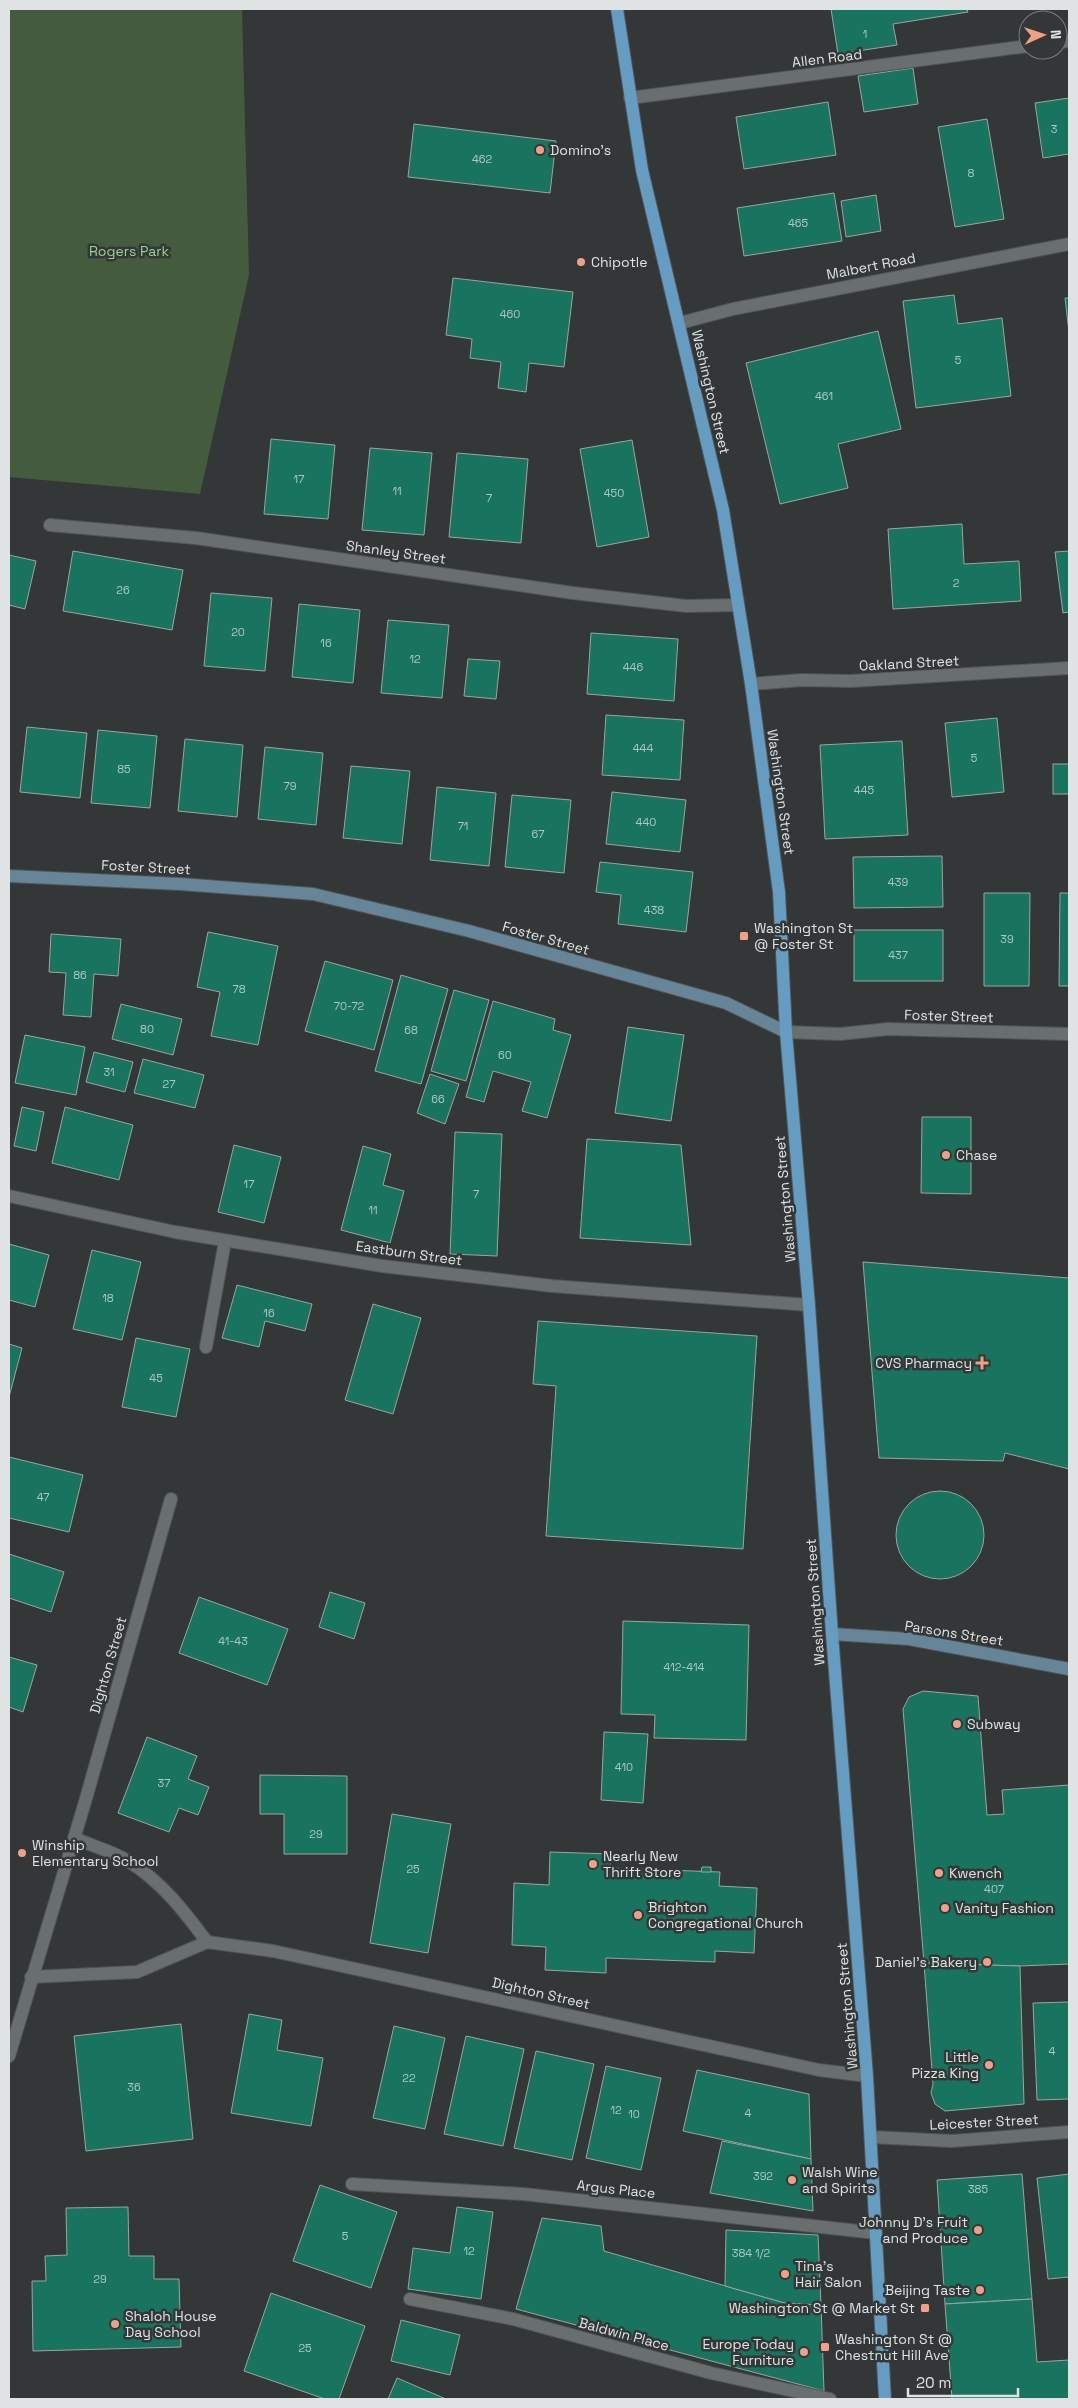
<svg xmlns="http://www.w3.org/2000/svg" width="1078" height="2408" font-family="'Space Grotesk',sans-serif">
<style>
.green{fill:#445b3e}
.building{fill:#18745f;stroke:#9fa3a2}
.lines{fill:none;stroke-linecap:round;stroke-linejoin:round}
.street-casing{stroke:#525556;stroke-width:14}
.secondary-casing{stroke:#525556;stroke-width:14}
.primary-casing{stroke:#525556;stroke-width:14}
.street{stroke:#696e6f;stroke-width:12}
.secondary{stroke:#678598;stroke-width:12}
.primary{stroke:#659cc2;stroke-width:12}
.poi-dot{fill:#f39f85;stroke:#333737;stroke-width:2}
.labels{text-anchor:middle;stroke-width:5;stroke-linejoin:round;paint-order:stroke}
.number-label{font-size:11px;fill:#aec7c2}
.street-label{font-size:14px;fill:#e0e3e3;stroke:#333737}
.poi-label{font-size:14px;fill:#e0e3e3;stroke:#333737;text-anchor:start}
.park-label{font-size:14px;fill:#98d389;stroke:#333737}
</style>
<rect width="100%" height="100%" fill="#333737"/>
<path class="green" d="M9,9H242L249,275L200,494L9,477Z"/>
<g class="building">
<path d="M831,9H967L968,12L893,24L897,45L838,54Z"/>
<path d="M913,68L918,104L864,112L858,76Z"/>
<path d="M1069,98V154L1043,158L1035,103Z"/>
<path d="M828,102L836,155L744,169L736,117Z"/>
<path d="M987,119L1004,219L955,227L938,127Z"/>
<path d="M414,124L556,141L550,193L408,177Z"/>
<path d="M834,193L842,241L744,256L737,208Z"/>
<path d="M876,195L881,231L846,237L841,201Z"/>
<path d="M453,278L573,292L564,367L529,363L526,392L498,388L501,362L470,358L472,339L446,335Z"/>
<path d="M954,295L958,324L1002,318L1011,396L916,408L903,301Z"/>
<path d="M1065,298H1069V332Z"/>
<path d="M878,331L901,429L838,444L848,488L780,504L746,363Z"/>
<path d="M271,439L335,445L328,519L264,514Z"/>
<path d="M632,440L649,537L597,547L580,449Z"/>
<path d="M370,448L432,453L424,535L362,530Z"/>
<path d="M457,453L528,459L521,543L449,537Z"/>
<path d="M962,524L964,564L1019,561L1021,601L893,609L888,529Z"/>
<path d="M73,551L183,570L172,630L63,611Z"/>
<path d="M1069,551V612L1063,613L1055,552Z"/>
<path d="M9,555L36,561L25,609L9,605Z"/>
<path d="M211,593L272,598L265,671L204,666Z"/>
<path d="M299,604L360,610L353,683L292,677Z"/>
<path d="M388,620L449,625L442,698L381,693Z"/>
<path d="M591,633L678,639L674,701L587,694Z"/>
<path d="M468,659L500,661L496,699L464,696Z"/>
<path d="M606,715L684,720L680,780L602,775Z"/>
<path d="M997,718L1004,792L952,797L945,723Z"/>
<path d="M27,727L87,733L80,798L20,792Z"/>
<path d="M98,730L157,736L150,808L91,803Z"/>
<path d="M185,739L243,745L237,817L178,811Z"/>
<path d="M902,741L908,835L825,839L820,745Z"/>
<path d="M265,747L323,753L316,825L258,819Z"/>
<rect x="1053" y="764" width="16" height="30"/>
<path d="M351,766L410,771L402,844L343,838Z"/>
<path d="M437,787L496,793L489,866L430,860Z"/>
<path d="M612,792L686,800L680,852L606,844Z"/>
<path d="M512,795L571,800L564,873L505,867Z"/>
<path d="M942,856L943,907L854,908L853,857Z"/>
<path d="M600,862L693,872L686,932L618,924L621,895L596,892Z"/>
<path d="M984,893H1030L1029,986H984Z"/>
<path d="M1060,893H1069V986H1059Z"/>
<rect x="854" y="930" width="89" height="51"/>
<path d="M208,932L278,946L258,1045L211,1036L220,992L197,987Z"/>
<path d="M51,934L121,939L118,976L94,974L91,1017L63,1015L66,973L49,972Z"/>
<path d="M325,961L393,980L374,1050L305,1031Z"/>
<path d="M401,975L448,989L421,1084L375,1071Z"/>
<path d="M454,990L489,1000L466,1081L431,1071Z"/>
<path d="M493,1001L555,1019L553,1030L571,1035L547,1118L522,1111L531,1082L493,1071L484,1102L466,1097Z"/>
<path d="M121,1004L182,1019L173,1055L112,1039Z"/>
<path d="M628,1027L684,1035L671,1121L615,1113Z"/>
<path d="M25,1035L85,1047L76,1095L15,1083Z"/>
<path d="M94,1052L133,1062L125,1092L86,1082Z"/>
<path d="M143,1059L204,1075L195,1108L134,1093Z"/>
<path d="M430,1074L459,1084L445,1124L417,1113Z"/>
<path d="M22,1107L44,1112L36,1151L14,1146Z"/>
<path d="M65,1107L133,1125L119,1180L52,1163Z"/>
<path d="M922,1117H971V1194L921,1193Z"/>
<path d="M455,1132L502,1134L497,1256L450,1254Z"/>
<path d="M587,1139L681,1145L691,1245L580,1238Z"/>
<path d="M234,1145L281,1157L264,1223L218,1212Z"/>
<path d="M363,1146L391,1154L383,1185L404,1191L390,1243L341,1230Z"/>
<path d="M9,1244L49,1255L35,1307L9,1300Z"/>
<path d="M92,1250L141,1262L122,1340L73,1329Z"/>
<path d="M863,1262L1069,1278V1469L1005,1453L1003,1461L879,1458Z"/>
<path d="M237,1285L312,1304L305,1331L265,1321L259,1347L222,1338Z"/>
<path d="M373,1304L421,1318L393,1414L345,1400Z"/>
<path d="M538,1321L757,1336L743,1549L546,1536L556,1386L533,1384Z"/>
<path d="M136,1338L190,1349L176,1417L122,1407Z"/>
<path d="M9,1344L22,1348L9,1397Z"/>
<path d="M9,1457L83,1475L69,1532L9,1518Z"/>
<circle cx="940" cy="1535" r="44"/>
<path d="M9,1554L64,1572L51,1612L9,1598Z"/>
<path d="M330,1592L365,1603L354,1639L319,1627Z"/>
<path d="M199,1597L288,1629L267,1685L179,1653Z"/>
<path d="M623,1621L749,1625L746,1740L654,1738L655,1715L621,1714Z"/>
<path d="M9,1657L37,1665L23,1712L9,1707Z"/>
<path d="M923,1691L978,1696L987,1815L1004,1814L1002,1790L1069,1785V1964L1020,1966L924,1963L903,1709L909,1697Z"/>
<path d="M604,1732L648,1734L643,1803L601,1800Z"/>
<path d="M147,1737L197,1756L188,1779L209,1787L198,1815L179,1808L169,1832L118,1813Z"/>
<path d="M260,1775L347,1776V1854H284V1814H260Z"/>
<path d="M392,1814L451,1824L428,1953L370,1943Z"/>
<path d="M550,1852L611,1854L610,1868L720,1872L719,1886L757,1888L754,1953L715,1951V1962L606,1958V1973L545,1970L546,1947L512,1945L514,1883L549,1885Z"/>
<path d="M702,1867H711V1872H701Z"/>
<path d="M924,1963L1020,1966L1024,2104L945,2111L935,2104L931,2093L933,2084Z"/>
<path d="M1069,2002V2099L1037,2100L1033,2003Z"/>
<path d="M249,2014L282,2020L277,2050L323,2058L311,2126L231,2113Z"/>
<path d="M181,2024L193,2139L86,2151L74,2036Z"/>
<path d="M394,2026L445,2038L425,2129L373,2118Z"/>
<path d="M466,2036L524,2049L503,2146L444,2134Z"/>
<path d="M536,2051L594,2064L572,2160L514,2148Z"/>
<path d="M606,2066L661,2078L641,2170L586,2158Z"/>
<path d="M697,2070L809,2094L811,2159L683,2131Z"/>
<path d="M722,2141L811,2159L813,2211L710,2193Z"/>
<path d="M1022,2174L1032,2299L945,2304L937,2180Z"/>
<path d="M1069,2174V2277L1048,2279L1037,2178Z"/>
<path d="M320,2185L397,2212L371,2288L293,2261Z"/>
<path d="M128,2207L129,2256H154V2279H179L181,2347L33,2351L32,2281H46L45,2256L67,2255L66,2208Z"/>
<path d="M457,2207L493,2212L481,2299L408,2289L413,2248L450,2253Z"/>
<path d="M542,2218L601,2226L604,2251L785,2303L821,2305L824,2391L516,2309Z"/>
<path d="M726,2230L818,2235L821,2305L785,2303L725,2286Z"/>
<path d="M271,2293L365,2326L339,2399H325L244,2371Z"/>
<path d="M1032,2299L1037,2362L1069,2360V2399H952L945,2304Z"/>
<path d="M401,2320L460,2335L450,2375L391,2361Z"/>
<path d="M397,2378L446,2399H388Z"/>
</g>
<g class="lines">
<g class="street-casing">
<g id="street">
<path d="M1058,42L1069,41"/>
<path d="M630,98L1028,46"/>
<path d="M680,323L733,309L1069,244"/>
<path d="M50,525L196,538L573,593L686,606L738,605"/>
<path d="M751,684L802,680L851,681L1069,668"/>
<path d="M786,1032L840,1034L888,1029L1069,1034"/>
<path d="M9,1196L175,1232L382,1266L552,1286L809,1305"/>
<path d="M206,1347L225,1241"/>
<path d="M74,1838C92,1846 112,1851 128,1861C161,1881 185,1912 207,1942"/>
<path d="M31,1977L137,1972L207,1942L273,1951L819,2070L867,2076"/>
<path d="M9,2056L85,1802L171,1499"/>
<path d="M871,2137L952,2141L1069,2132"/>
<path d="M352,2184L523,2194L876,2233"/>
<path d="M410,2299L513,2319L711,2373L830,2399"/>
</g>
</g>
<g class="secondary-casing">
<g id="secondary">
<path d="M9,876L180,884L313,894L469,931L726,1003L786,1032"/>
<path d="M832,1634L909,1639L1069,1669"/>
</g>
</g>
<g class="primary-casing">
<path id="primary" d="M617,9L642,170L723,510L751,684L779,892L786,1032L809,1305L832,1634L867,2076L885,2399"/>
</g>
<use href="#street" class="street"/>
<use href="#secondary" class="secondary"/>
<use href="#primary" class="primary"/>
</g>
<g class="poi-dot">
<circle cx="540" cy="150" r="5"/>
<circle cx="581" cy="262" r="5"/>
<rect x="739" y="931" width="10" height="10" rx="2.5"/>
<circle cx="946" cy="1155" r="5"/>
<path d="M979.5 1355.5h5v5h5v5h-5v5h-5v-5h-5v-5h5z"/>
<circle cx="957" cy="1724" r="5"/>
<circle cx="22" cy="1853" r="5"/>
<circle cx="593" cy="1864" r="5"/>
<circle cx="939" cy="1873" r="5"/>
<circle cx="945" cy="1908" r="5"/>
<circle cx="638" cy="1915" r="5"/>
<circle cx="987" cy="1962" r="5"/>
<circle cx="989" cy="2065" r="5"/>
<circle cx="792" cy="2180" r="5"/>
<circle cx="978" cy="2230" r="5"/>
<circle cx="785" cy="2274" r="5"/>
<circle cx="980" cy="2290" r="5"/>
<rect x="920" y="2303" width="10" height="10" rx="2.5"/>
<circle cx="115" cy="2324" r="5"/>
<rect x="820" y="2342" width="10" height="10" rx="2.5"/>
<circle cx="804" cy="2352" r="5"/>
</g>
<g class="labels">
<g class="number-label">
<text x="865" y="38">1</text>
<text x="1054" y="133">3</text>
<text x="482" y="163">462</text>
<text x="971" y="177">8</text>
<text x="798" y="227">465</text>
<text x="510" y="318">460</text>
<text x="958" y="364">5</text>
<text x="824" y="400">461</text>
<text x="299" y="483">17</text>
<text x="397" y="495">11</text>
<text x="614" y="497">450</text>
<text x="489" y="502">7</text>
<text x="956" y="587">2</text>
<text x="123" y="594">26</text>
<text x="238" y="636">20</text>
<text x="326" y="647">16</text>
<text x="415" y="663">12</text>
<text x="633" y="671">446</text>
<text x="643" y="752">444</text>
<text x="974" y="762">5</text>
<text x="124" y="773">85</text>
<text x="290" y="790">79</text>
<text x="864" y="794">445</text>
<text x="646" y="826">440</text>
<text x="463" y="830">71</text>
<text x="538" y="838">67</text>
<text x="898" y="886">439</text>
<text x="654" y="914">438</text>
<text x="1007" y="943">39</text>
<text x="898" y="959">437</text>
<text x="80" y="979">86</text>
<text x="239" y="993">78</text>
<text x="349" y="1010">70-72</text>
<text x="147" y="1033">80</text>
<text x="411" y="1034">68</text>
<text x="505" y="1059">60</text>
<text x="109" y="1076">31</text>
<text x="169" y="1088">27</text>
<text x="438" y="1103">66</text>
<text x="249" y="1188">17</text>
<text x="476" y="1198">7</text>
<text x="373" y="1214">11</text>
<text x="108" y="1302">18</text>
<text x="269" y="1317">16</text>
<text x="156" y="1382">45</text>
<text x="43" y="1501">47</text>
<text x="233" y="1645">41-43</text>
<text x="684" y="1671">412-414</text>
<text x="624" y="1771">410</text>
<text x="164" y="1787">37</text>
<text x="316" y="1838">29</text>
<text x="413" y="1873">25</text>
<text x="994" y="1893">407</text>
<text x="1052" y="2055">4</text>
<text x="409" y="2082">22</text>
<text x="134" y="2091">36</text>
<text x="616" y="2114">12</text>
<text x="748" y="2117">4</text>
<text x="634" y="2118">10</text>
<text x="763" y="2180">392</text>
<text x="978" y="2193">385</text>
<text x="345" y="2240">5</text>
<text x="469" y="2255">12</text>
<text x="751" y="2257">384 1/2</text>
<text x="100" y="2283">29</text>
<text x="305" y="2352">25</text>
</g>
<g class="street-label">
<text transform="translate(827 58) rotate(-7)" y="5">Allen Road</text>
<text transform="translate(871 266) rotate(-11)" y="5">Malbert Road</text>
<text transform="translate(711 392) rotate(77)" y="5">Washington Street</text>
<text transform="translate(396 552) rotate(8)" y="5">Shanley Street</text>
<text transform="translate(909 663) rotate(-3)" y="5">Oakland Street</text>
<text transform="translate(781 792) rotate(82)" y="5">Washington Street</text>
<text transform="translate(146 867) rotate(3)" y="5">Foster Street</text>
<text transform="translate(546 938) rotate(16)" y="5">Foster Street</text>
<text transform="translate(949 1016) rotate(2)" y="5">Foster Street</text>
<text transform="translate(785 1199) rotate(-95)" y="5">Washington Street</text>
<text transform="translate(409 1253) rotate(8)" y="5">Eastburn Street</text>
<text transform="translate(815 1602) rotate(-94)" y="5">Washington Street</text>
<text transform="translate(954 1633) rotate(9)" y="5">Parsons Street</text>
<text transform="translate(108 1665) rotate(-74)" y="5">Dighton Street</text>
<text transform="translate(541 1993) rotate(13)" y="5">Dighton Street</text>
<text transform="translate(847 2006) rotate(-95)" y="5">Washington Street</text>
<text transform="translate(984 2122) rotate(-3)" y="5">Leicester Street</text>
<text transform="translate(616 2189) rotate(6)" y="5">Argus Place</text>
<text transform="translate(624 2334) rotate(15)" y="5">Baldwin Place</text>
</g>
<g class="poi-label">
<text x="550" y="155">Domino's</text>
<text x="591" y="267">Chipotle</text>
<text x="754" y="933">Washington St<tspan x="754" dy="16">@ Foster St</tspan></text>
<text x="956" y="1160">Chase</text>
<text x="972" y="1368" text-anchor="end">CVS Pharmacy</text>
<text x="967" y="1729">Subway</text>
<text x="32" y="1850">Winship<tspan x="32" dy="16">Elementary School</tspan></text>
<text x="603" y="1861">Nearly New<tspan x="603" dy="16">Thrift Store</tspan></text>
<text x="949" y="1878">Kwench</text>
<text x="648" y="1912">Brighton<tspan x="648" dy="16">Congregational Church</tspan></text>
<text x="955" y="1913">Vanity Fashion</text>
<text x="977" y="1967" text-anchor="end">Daniel's Bakery</text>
<text x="979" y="2062" text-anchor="end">Little<tspan x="979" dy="16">Pizza King</tspan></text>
<text x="802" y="2177">Walsh Wine<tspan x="802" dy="16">and Spirits</tspan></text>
<text x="968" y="2227" text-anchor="end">Johnny D's Fruit<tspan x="968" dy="16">and Produce</tspan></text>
<text x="795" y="2271">Tina's<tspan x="795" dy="16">Hair Salon</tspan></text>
<text x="970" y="2295" text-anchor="end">Beijing Taste</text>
<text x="915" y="2313" text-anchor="end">Washington St @ Market St</text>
<text x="125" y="2321">Shaloh House<tspan x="125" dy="16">Day School</tspan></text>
<text x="835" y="2344">Washington St @<tspan x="835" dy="16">Chestnut Hill Ave</tspan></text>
<text x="794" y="2349" text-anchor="end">Europe Today<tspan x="794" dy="16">Furniture</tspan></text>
</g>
<g class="park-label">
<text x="129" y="256">Rogers Park</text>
</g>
</g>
<rect width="1078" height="2408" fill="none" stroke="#e0e3e3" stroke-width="20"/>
<g transform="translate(1043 35) rotate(87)"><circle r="24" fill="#333737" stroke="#787c7c"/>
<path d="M0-4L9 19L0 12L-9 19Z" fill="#f39f85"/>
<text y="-8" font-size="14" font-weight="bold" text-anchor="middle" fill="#e0e3e3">N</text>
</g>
<path d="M908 2388v8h110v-8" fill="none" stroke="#e0e3e3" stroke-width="2.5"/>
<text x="916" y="2388" font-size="15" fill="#e0e3e3" stroke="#333737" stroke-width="4" paint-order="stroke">20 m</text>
</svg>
